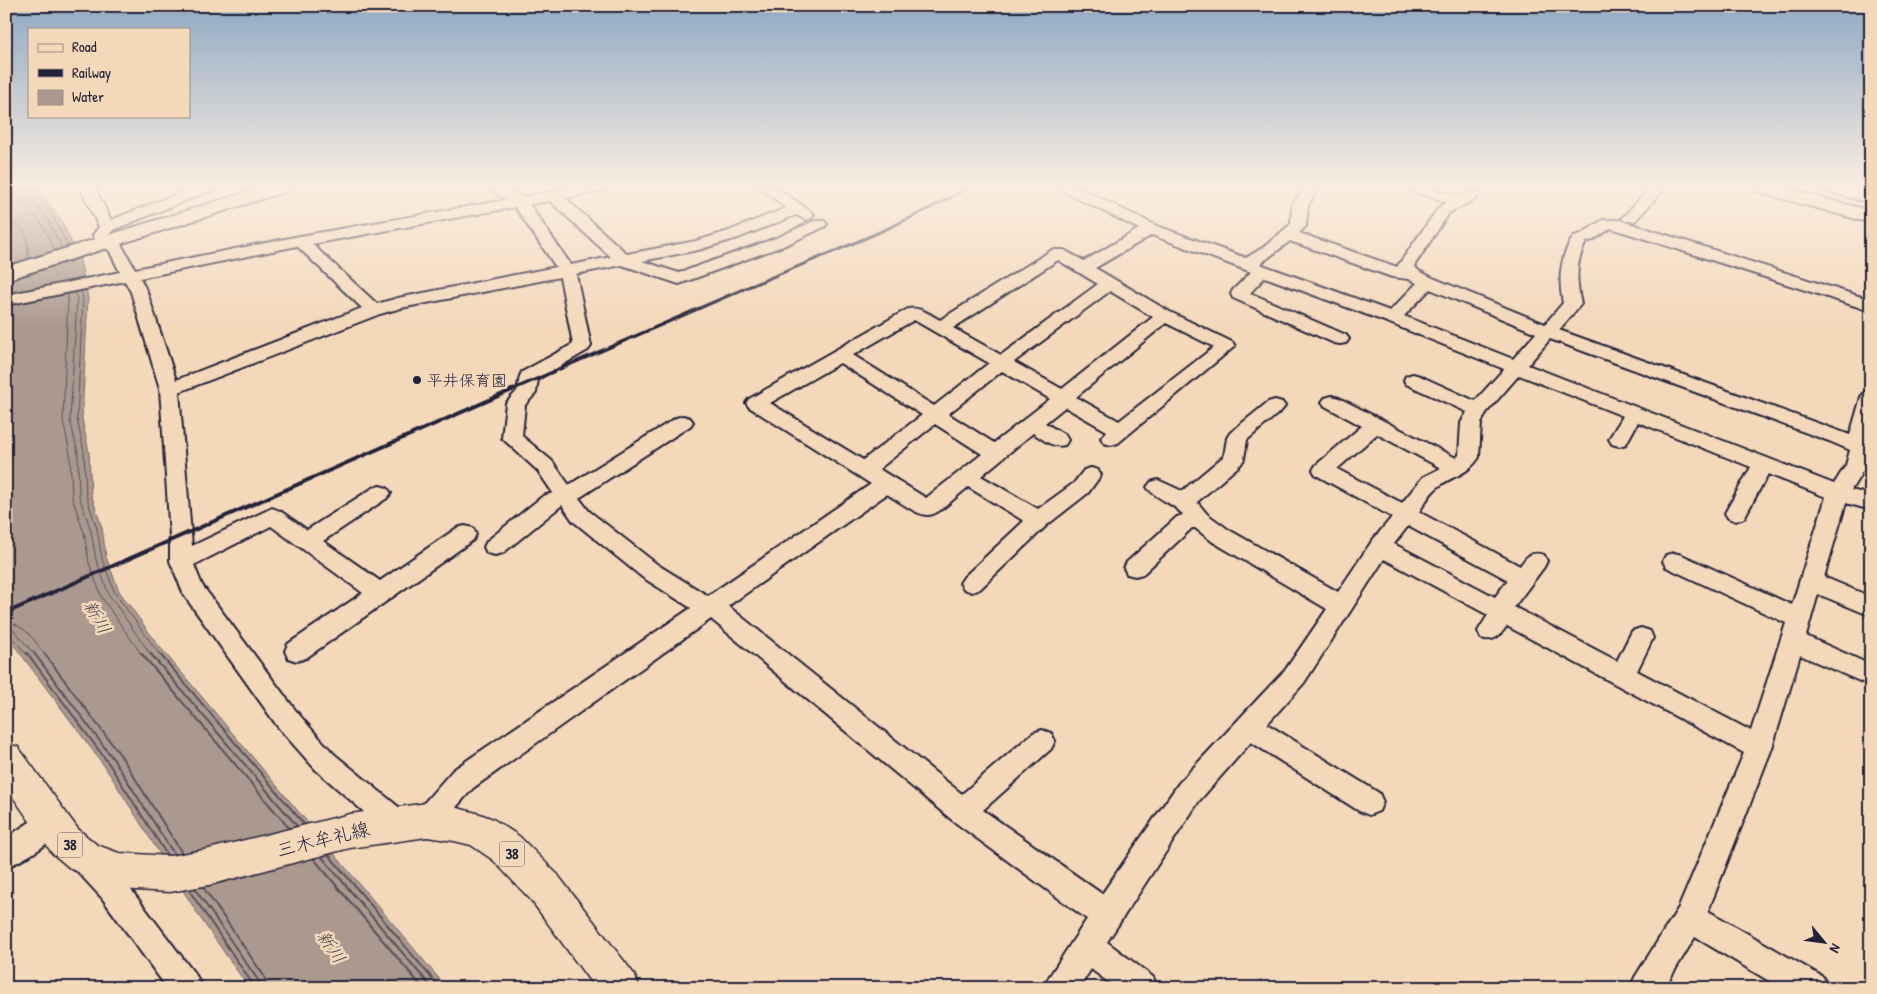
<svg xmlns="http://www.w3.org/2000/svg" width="1877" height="994" font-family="'Patrick Hand','Klee One',sans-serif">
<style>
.water{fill:#ab998f;stroke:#74696d}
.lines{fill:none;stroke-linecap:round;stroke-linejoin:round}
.shore-far1{stroke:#59525d;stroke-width:1}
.shore{stroke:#59525d;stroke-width:2}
.minor-casing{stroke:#22223b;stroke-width:4}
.tertiary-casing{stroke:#22223b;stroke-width:4}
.primary-casing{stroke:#22223b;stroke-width:3}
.minor{fill:#f3d8ba;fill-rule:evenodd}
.tertiary{fill:#f3d8ba;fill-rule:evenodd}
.primary{fill:#f3d8ba;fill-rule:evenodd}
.rail-far1{stroke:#22223b;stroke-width:3}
.rail{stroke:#22223b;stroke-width:4}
.poi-dot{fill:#22223b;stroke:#f3d8ba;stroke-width:2}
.labels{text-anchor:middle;stroke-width:5;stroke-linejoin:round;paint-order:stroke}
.shield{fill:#f3d8ba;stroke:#615961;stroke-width:1}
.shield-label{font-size:15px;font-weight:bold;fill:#22223b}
.poi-label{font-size:16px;fill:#22223b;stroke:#f3d8ba;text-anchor:start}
.water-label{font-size:18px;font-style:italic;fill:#4b4654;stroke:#f3d8ba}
.near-street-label{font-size:19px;fill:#22223b;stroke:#f3d8ba}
</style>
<rect width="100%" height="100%" fill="#f3d8ba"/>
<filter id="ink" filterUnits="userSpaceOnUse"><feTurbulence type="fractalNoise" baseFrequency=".02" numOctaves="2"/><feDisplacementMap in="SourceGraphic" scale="10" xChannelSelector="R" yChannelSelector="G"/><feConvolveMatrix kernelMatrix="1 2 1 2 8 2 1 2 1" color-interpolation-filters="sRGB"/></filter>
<g filter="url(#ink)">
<path class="water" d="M6,187H36L59,216L80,260L88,298L82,419L89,452L91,494L102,528L106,557L119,591L159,646L447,988H249L201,919L105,767L17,649L6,638V341L9,304H6V280L12,276L9,258L11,247L6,230Z"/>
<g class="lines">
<g class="shore-far1">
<path d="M19,187L21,197L43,226L55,251"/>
<path d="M27,187L28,194L49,222L62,248"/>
<path d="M33,187L34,192L54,219L68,246"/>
<path d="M6,220C27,224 29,241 28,259"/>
<path d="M81,291L83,298L77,419L84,452L86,495L97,529L102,559L115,593L160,655"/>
<path d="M75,292L77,299L70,420L78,453L79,496L91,531L96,560L109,595L151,655"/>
<path d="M68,294L63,420L70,454L72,497L84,533L89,563L102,598L142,655"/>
<path d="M6,621C26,626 34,639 45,655"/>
<path d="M6,628L14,630L35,655"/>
<path d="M6,635L11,636L27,655"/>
</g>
<g class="shore">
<path d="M27,653L109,764L167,855"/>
<path d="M34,653L114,760L174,854"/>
<path d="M44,653L121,756L182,853"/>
<path d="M141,653L289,828"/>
<path d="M150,653L297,826"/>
<path d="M159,653L304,824"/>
<path d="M329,855L440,988"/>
<path d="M322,857L432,988"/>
<path d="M314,859L423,988"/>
<path d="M203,887L264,976L267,988"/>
<path d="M195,889L258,980L260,988"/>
<path d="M189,890L252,983L253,988"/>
</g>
<g class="minor-casing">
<g id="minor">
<path d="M80,187H94L111,220L194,187H214L212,190L113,230L109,235L111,240L121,244L135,269L300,236L506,200L488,187H505L522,197L577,187H608L606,190L565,198L627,254L696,241L726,232L786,208L759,187H776L811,212L814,215L811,218L806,220L796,215L738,238L698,250L642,261L679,273L776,238L814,221H824L827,224L824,227L788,244L679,284L622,265L576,274L591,346L588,350L538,379L536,393L525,405L522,436L552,461L569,485L676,418L683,416L690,418L693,422L690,426L579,498L589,511L658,565L708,596L871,484L749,407L746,403L749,399L908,309C920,306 930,315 940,320L1052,250H1064L1084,261L1139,229L1061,190L1059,187H1077L1157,226L1246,258L1264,247L1291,224L1292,205L1306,187H1320L1308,205L1306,226L1299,233L1397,267L1439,207L1447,202L1414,192L1412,189L1413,187H1428L1459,196L1472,191L1477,192L1479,195L1477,198L1449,213L1414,266L1419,271L1433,278L1545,324L1563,303C1558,279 1560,256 1574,236L1581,234L1603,220H1619L1871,300V311L1611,228L1593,240L1586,242C1575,262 1576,282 1581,304L1559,330L1850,435L1861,397L1864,393L1871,391V459L1868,458L1866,466L1851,490L1871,495V510L1846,503L1824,577L1871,597V616L1818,594L1806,636L1871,665V686L1800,655L1772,748L1708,911L1823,977L1828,988H1781L1695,937L1664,988H1630L1635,977L1679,907L1744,753L1507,626C1499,636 1495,642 1481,638L1478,631L1488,615L1384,559L1304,683L1267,724L1379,793L1383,802L1379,811L1369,815L1359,811L1251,742L1199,801L1107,942L1153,977L1158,988H1116L1091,969L1079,988H1044L1049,977L1087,919L952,820L711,619L473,788L437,829L427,833L417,829L413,820L417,811L453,770L691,608L642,577L573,521L562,505L503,553L495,555L487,553L484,547L487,541L543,496L553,493L538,471L502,438L506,403L517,391L520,376L522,372L573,344L560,277L401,308L380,314L179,392L192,546L272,508L280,511L307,530L373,488L380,486L387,488L391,493L387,498L323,541L380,581L457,528L465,526L473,528L476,534L473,540L306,658L297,661L288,658L285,651L288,644L363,593L271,526L194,565L202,585L296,711L313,731L334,754L407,814L411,823L407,832L397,836L387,832L316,770L278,727L184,595L170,561V536L160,389L131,292L125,281L6,305V295L120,272L109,250L99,246L93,235L99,227ZM550,201L611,257L571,265L529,204ZM515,207L556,267L398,298L377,304L312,244ZM1152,235L1251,272L1233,290L1231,294L1233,298L1334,343L1340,344L1346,343L1349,339L1346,335L1250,293L1265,277L1387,322L1504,369L1475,401L1420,376L1413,374L1406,376L1404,380L1406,384L1467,412L1461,423L1459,455L1456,458L1339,398L1332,396L1325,398L1322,402L1325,406L1362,426L1316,465L1313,470L1316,475L1392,517L1372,541L1338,592L1229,530L1207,514L1197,502L1241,464L1244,459L1247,440L1282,410L1285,406L1282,402L1275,400L1268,402L1230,433L1227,438L1224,456L1182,491L1158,480L1151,482L1147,487C1155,499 1173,502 1183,515L1177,517L1127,562L1124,568L1127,574L1135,576L1143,574L1192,528H1195L1213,542L1327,609L1286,669L1179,783L1102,894L983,810L1051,749L1055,741L1051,733L1042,730L1033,733L962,794L728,606L887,494C934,524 926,522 968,487L1024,521L964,577L960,583L964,589L972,592L980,589L1047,525L1088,493L1101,475L1098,470L1091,468L1084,470L1074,483L1038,509L981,476L1033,433C1044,440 1052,448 1065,445L1068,440L1065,435L1045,423L1065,407L1107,431L1101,438L1104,443L1111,445L1118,443L1235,346L1232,342L1170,312L1095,268ZM1290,241L1392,277L1409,279L1417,283L1390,311L1260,264ZM297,246L362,308L176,380L147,292L140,278ZM1058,260L1098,284L1001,355L953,328ZM1430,289L1536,333L1513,359L1404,316ZM1110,291L1153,317L1062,389L1014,362ZM914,320L989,363L934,406L853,355ZM1166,323L1214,347L1119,421L1076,397ZM1550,339L1829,441L1850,450L1846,465L1834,484L1528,365ZM840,363L922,415L863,460L770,403ZM1002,371L1050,399L994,443L948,414ZM1519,375L1623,416L1609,439L1612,444L1619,446L1626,444L1638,422L1751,467L1725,513L1728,518L1736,521L1744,518L1768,474L1826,497L1792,605L1682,555L1674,553L1666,555L1663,561L1666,567L1786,623L1751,731L1637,671L1653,638L1650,631L1641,628L1632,631L1617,661L1514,607L1544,567L1547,561L1544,555C1531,551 1527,556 1520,566L1419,512C1424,504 1430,493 1438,487C1453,475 1468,475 1479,457L1481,423L1486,413ZM935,424L982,454L926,498L879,469ZM1377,434L1441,468L1423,477L1402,503L1337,469ZM1408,526L1508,580L1495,597L1394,544Z"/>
<path d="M1651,187H1666L1635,221H1625L1622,218L1625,215Z"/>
<path d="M1820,187H1843L1871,194V203L1822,190Z"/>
<path d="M52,810L62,814L66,823C59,839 23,861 6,867V838L42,814Z"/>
<path d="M89,849L99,853L122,878L197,977L202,988H167L102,898L79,873L75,863L79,853Z"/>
</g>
</g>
<g class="tertiary-casing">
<g id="tertiary">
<path d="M263,187H290L287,191L6,280V267Z"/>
<path d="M1752,187H1781L1871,211V223L1755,191Z"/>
</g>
</g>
<g class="primary-casing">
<path id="primary" d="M6,743L18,747L78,829L97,845L119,853L170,856L209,849L350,814L427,803L454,807L480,814L493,819L519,836L557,874L634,974L640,988H595L531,900L493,860L471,845L454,841L427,837L350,848L209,885L170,892L119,889L71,869L52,853L6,787Z"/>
</g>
<use href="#minor" class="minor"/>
<use href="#tertiary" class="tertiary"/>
<use href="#primary" class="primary"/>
<path class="rail-far1" d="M509,391C591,355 673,319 755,284C827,254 902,226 969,187"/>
<path class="rail" d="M6,613L512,390"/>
</g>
</g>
<linearGradient id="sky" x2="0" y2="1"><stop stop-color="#8fa9c4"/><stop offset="0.57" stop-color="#faede0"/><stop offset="1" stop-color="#faede0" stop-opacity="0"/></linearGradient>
<rect width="1877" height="326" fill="url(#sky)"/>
<circle class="poi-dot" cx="417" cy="380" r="5"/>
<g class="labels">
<g class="shield">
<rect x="57.5" y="832.5" width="25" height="25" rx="4"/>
<rect x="499.5" y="841.5" width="25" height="25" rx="4"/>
</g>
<g class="shield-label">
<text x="70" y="850">38</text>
<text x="512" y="859">38</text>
</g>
<g class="poi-label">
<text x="427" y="386">平井保育園</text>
</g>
<g class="water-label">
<text transform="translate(97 617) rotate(60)" y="6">新川</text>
<text transform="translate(331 947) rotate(56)" y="6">新川</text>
</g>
<g class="near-street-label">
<text transform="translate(323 839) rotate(-14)" y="7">三木牟礼線</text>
</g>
</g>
<rect width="1877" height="994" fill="none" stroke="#f3d8ba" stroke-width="25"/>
<rect x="12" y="12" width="1852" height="969" fill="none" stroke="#22223b" stroke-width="2" filter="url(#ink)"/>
<rect x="28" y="28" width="162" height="90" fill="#f3d8ba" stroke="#9f8f87"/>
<rect x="38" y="44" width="25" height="8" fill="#f3d8ba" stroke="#9f8f87"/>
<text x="72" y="52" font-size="15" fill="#22223b">Road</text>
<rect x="38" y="69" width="25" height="8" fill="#22223b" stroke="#9f8f87"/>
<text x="72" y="78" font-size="15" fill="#22223b">Railway</text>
<rect x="38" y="90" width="25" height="15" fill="#ab998f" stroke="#9f8f87"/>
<text x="72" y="102" font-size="15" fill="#22223b">Water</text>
<g transform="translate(1824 942) rotate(119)" stroke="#f3d8ba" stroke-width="4" paint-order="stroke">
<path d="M0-4L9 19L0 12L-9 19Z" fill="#22223b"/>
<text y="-8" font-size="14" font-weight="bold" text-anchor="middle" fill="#22223b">N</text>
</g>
</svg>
